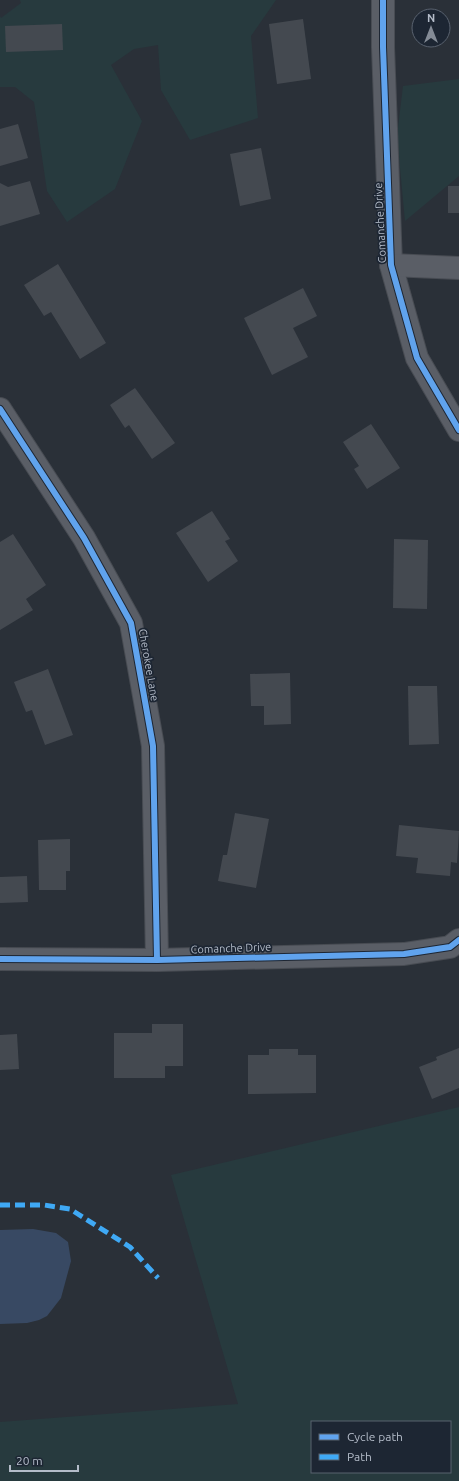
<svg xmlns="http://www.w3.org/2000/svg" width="459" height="1481" font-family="Ubuntu,sans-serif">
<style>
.green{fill:#273a3e;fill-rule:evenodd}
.water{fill:#384963}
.building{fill:#444950}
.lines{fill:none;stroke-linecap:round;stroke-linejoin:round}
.street-casing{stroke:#484c53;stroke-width:24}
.street{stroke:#5a5e66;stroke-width:22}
.quiet{stroke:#3fa9f5;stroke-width:5;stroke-dasharray:10 5;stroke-linecap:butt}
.cycleway-casing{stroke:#1d2633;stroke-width:8}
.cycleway{stroke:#60a3ed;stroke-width:6}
.labels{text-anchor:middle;stroke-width:3.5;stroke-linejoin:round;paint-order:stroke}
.street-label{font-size:11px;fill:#b4bcc9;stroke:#1d2633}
</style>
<rect width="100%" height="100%" fill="#2a3038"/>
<g class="green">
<path d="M20,0H276L251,36L258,118L190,140L161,90L158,45L134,49L111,65L142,121L115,189L67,222L47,191L34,102L15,87H0V16L1,18L21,3Z"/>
<path d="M459,79V176L405,221L397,136L403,86Z"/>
<path d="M459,1107V1481H0V1422L238,1404L171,1175ZM312,1422H450V1472H312Z"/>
</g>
<path class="water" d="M33,1229L56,1233L68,1242L71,1261L61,1298L47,1316L39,1320L27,1323L0,1324V1230Z"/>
<g class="building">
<path d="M303,19L311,79L277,84L269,24Z"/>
<path d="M62,24L63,50L6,52L5,26Z"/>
<path d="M18,124L28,158L0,166V129Z"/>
<path d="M261,148L271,199L240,206L230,154Z"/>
<path d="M30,181L40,214L0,226V183L8,187Z"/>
<rect x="448" y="186" width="11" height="27"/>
<path d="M58,264L106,343L80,359L51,312L44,316L24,285Z"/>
<path d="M303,288L317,316L293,328L308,357L272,375L244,318Z"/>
<path d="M135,388L175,443L152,459L129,425L125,428L110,405Z"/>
<path d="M371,424L400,468L367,489L354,469L359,466L343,442Z"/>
<path d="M212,511L230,539L225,541L238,561L208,582L176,533Z"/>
<path d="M13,534L46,585L26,599L33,610L0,630V542Z"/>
<path d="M394,539L428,540L427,609L393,608Z"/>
<path d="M48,669L73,735L45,745L32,710L26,712L14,682Z"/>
<path d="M290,673L291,724L264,725V706H251L250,674Z"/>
<path d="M408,686H437L439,744L409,745Z"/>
<path d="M235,813L269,819L256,888L218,881L223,855H227Z"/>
<path d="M399,825L459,831L457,863L451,862L450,876L416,873L418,858L396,856Z"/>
<path d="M70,839V871H66V890H39L38,840Z"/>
<path d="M27,876L28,902L0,903V877Z"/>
<path d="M152,1024H183V1066H165V1078H114V1033H152Z"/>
<path d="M17,1034L19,1069L0,1070V1035Z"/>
<path d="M459,1048V1088L432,1099L419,1067L437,1060L436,1057Z"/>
<path d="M269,1049H298V1055H316V1093L248,1094V1055H269Z"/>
</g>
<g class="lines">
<g class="street-casing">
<g id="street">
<path d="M383,0V47L391,265L417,358L459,430"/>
<path d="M391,265L459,268"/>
<path d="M0,409L84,538L131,623L153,746L157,960"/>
<path d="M0,959L157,960L404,954L450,947L459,940"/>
</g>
</g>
<use href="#street" class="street"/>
<path class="quiet" d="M0,1205H44L70,1209L130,1247L158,1278"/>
<g class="cycleway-casing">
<g id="cycleway">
<path d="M383,0V47L391,265L417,358L459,430"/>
<path d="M0,409L84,538L131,623L153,746L157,960"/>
<path d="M0,959L157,960L404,954L450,947L459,940"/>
</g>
</g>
<use href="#cycleway" class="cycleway"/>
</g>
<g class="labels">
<g class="street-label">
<text transform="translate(380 223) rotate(-93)" y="4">Comanche Drive</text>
<text transform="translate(149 665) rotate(80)" y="4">Cherokee Lane</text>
<text transform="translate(231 948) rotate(-2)" y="4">Comanche Drive</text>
</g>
</g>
<rect x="311" y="1421" width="140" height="52" fill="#1d2633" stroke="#59626f"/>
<rect x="319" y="1434" width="20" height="6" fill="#60a3ed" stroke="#59626f"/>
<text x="347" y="1441" font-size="12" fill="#b4bcc9">Cycle path</text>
<rect x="319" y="1454" width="20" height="6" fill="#3fa9f5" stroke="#59626f"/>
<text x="347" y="1461" font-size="12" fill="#b4bcc9">Path</text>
<g transform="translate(431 28)"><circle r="19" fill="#1d2633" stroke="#59626f"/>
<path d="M0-3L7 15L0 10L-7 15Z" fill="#848b96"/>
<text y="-6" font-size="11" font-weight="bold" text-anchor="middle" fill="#b4bcc9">N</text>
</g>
<path d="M10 1465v6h68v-6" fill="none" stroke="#b4bcc9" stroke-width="2"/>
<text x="16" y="1465" font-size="12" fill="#b4bcc9" stroke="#1d2633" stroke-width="3" paint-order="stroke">20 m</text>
</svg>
